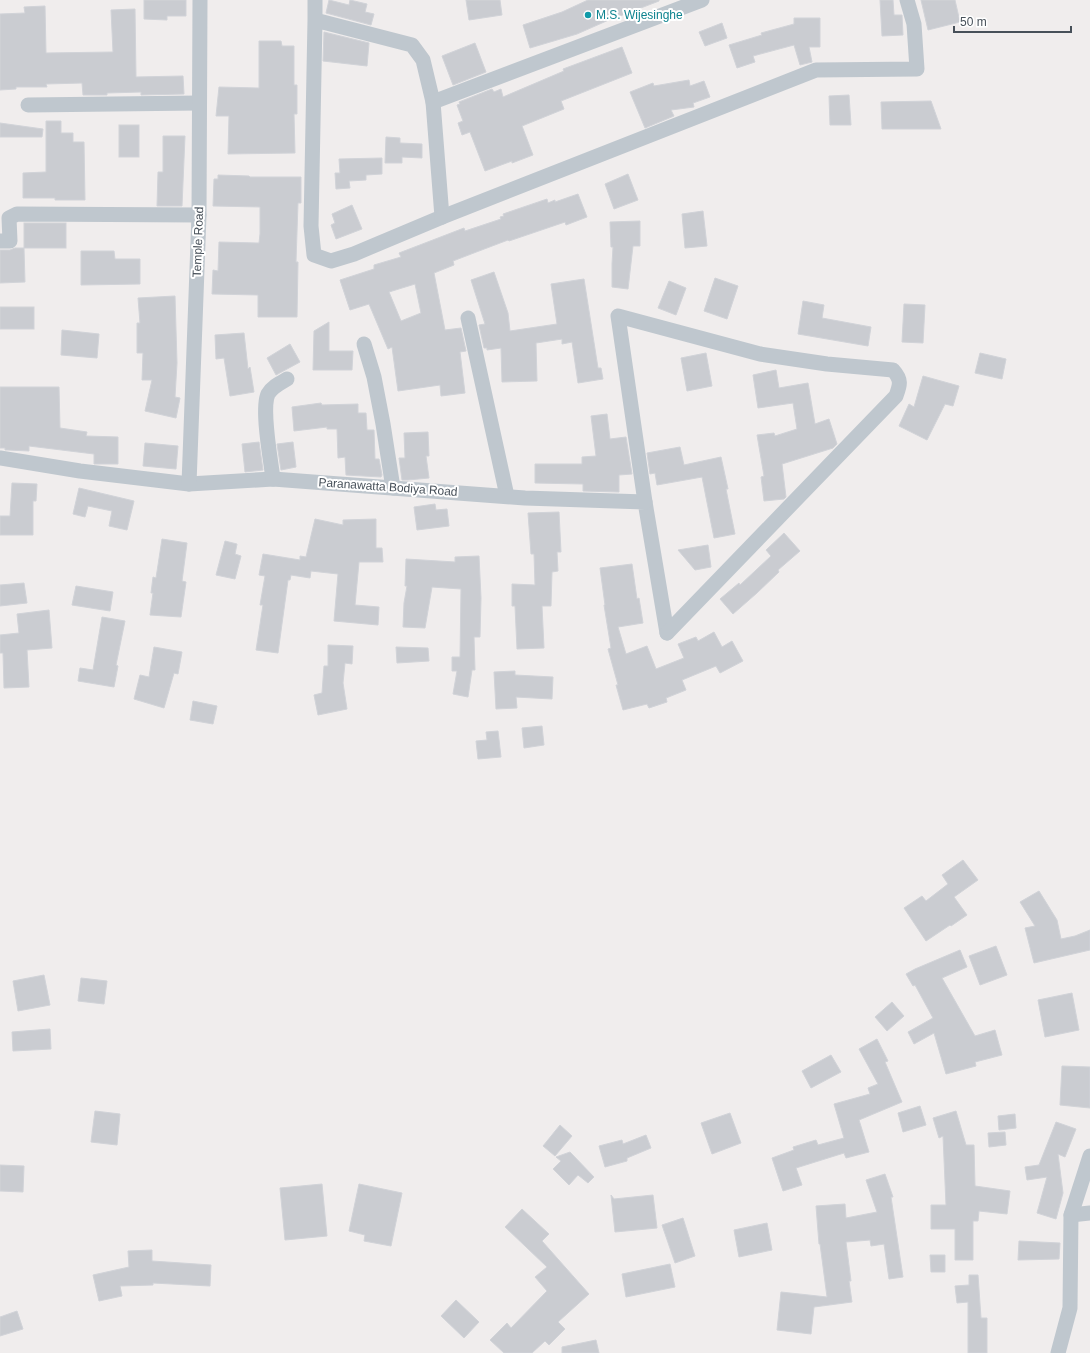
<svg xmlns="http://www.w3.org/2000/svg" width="1090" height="1353" font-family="Helvetica,sans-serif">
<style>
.building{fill:#caccd1;stroke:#d1d3d8;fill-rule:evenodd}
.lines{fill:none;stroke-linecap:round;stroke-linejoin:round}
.minor{stroke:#bfc7ce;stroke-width:15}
.culture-dot{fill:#0f9aa8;stroke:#fff;stroke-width:1.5}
.labels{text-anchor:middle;stroke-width:4;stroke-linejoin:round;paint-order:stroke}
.culture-label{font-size:12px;fill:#0d838f;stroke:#fff;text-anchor:start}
.street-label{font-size:12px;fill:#475059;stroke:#fff}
</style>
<rect width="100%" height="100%" fill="#f0eded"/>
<g class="building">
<path d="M144,0H186V16H167V20L144,19Z"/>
<path d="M329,0L349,5L350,0L367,4L365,12L374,14L371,25L326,13Z"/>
<path d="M466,0H500L502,15L469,20Z"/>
<path d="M588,0H659V1L620,16V15L577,34L530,48L523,25L562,12Z"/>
<path d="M880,0H893L894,15H902L903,35L882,36Z"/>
<path d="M921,0H955L960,22L928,30Z"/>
<path d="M45,6L46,53L113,52L111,10L135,9L136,77L183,76L184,94L141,95V92L107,93V95H83L82,83L46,84L47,87H16V89L0,90V14L25,13L24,7Z"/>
<path d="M794,18H820V47H809L812,62L800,65L794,45L753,56L755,62L737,68L729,45L762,35L761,33L794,24Z"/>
<path d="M722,23L727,38L705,46L699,32Z"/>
<path d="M324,32L369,43L367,66L323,61Z"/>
<path d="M259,41H281L282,46H294V85H297V114H294L295,153L228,154L229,116H216L219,87L259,88Z"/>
<path d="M475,43L486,72L453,85L442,56Z"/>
<path d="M622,47L632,73L561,101L564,109L522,126L533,155L512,163V161L485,171L470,132L462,135L458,123L463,121L457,105L460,104L459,102L492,89L494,92L501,89L503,97L564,71L563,69Z"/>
<path d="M689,80L690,86L704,81L710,97L693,103L694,107L671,110L674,116L645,128L630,92L653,83L654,86Z"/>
<path d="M849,95L851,125H830L829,96Z"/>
<path d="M931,101L941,129H882L881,102Z"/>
<path d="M46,121H61V133H73V142H84L85,200H55V198H23V173L46,172Z"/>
<path d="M0,123L43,129L42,137H0Z"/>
<rect x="119" y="125" width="20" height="32"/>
<path d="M163,136H185L182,206H157L158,172H163Z"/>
<path d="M386,137L400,138V143L422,144V158L402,157V163H385Z"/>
<path d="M382,158V174L366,175V180L349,181L350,188L336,189L335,173H340L339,159Z"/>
<path d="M628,174L638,200L614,209L605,184Z"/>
<path d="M218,175L249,176L250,177H301V203H298L296,262H298L297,317H258V295L212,294L213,270L218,271L219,242L259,243L260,234V207L213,206L214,179H218Z"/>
<path d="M578,194L587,217L566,225L565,222L509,241L508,240L479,251L453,261L454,265L434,273L445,330L461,328L466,351L460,352L465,393L441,396L440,385L398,391L392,347L388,349L369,304L350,310L340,280L374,269V265L401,257L399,253L464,228L465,231L501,219L500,217L504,216L503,214L547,199L548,203L555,200V202ZM415,284L421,313L401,321L389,292Z"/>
<path d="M352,205L362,229L336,239L331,225L335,223L332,214Z"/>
<path d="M703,211L707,246L685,248L682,214Z"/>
<path d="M640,221V246H633L628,289L612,287V264L613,247H611L610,222Z"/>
<rect x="24" y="223" width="42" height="25"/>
<path d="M15,248H24L25,282L0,283V250H10Z"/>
<path d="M81,251H114L115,259H140V284L81,285Z"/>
<path d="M494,272L508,313L510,331L557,324L551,284L584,279L598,368H601L603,379L578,383L572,342L562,344V339L536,343L537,381L502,382L501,348L487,350V348H484L479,325L485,324L471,280Z"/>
<path d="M715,278L738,286L727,319L704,311Z"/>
<path d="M669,281L686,288L676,315L658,308Z"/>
<path d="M175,296L177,363L175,397L180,398L176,418L145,411L152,380H142L143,353H137V323H140L138,298Z"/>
<path d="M803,301L824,305L822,318L871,327L868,346L798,334Z"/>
<path d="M904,304L925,305L923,343L902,342Z"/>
<rect x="0" y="307" width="34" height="22"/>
<path d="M329,322V351H353L352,370H313L314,331Z"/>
<path d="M62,330L99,334L97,358L61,355Z"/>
<path d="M244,333L248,369L250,367L254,392L230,396L224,358L216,359L215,335Z"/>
<path d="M290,344L300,362L276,375L267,358Z"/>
<path d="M706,353L712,386L687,391L681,358Z"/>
<path d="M980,353L1006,359L1002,379L975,373Z"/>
<path d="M776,370L779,388L808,383L815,424L829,419L837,444L833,448L782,464L786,497L784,499L764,501L761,477L764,476L757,435L774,433L775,436L797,429L793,403L758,408L753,375Z"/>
<path d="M923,376L959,386L953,406L945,404L927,440L899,426L909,404L914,407Z"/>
<path d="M0,387H59L60,428L87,432L86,436L118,437V464H94V454L29,446V451L8,450H5V448H0Z"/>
<path d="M321,403L322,405L358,404V413H366L367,430H374L375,459H379L382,475L381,477L346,475L345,457L338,458L337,429H327V427L294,431L292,407Z"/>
<path d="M607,414L610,439L626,437L632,474L619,475V492L583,491V484L535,483V464H582V457L596,456L591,416Z"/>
<path d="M428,432L429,456H426L429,478L408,480H402L399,458H405L404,433Z"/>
<path d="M259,442L263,470L245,472L242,444Z"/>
<path d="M293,442L296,467L281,470L277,444Z"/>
<path d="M145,443L178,446L176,469L143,466Z"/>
<path d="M680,447L684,465L721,457L728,489H726L735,534L714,538L702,477L657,485L655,473L650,474L647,453Z"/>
<path d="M12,483L37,484L36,501H33V535H0V516H10Z"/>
<path d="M79,488L134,501L127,530L109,526L112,511L88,506L85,517L73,514Z"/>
<path d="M435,504L436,510L447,509L449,526L417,530L414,507Z"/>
<path d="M559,512L561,552H557L558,571L552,572L551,606H542L544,648L517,649L515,606H512V584L535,585L534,554H531L528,513Z"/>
<path d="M315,519L343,525V520L376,519V548H382L383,562H359L355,605L379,607L378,625L334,621L338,574L311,571L310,578L291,575L290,580H288L278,653L256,650L263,605H260L265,576L259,575L263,554L300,560V556L306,557Z"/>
<path d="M784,533L800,551L778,570L779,572L757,593L733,614L720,599L739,583L740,585L771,556L766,550Z"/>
<path d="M162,539L187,543L182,581L186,582L181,617L150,615L153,593H151L153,577L156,578Z"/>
<path d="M225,541L237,544L235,554L241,556L235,579L216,575Z"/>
<path d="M708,545L711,567L695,570L678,550Z"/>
<path d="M479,556L481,598L480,637H474L475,670H472L468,697L453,694L457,671H452V657H460L461,589L432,587L425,628L403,627L404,603L407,586H405L406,559L455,562V557Z"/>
<path d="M632,564L637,599L639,598L643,623L618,627L626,654L647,646L656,669L684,658L678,644L696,637L698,641L714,632L722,647L732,641L743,661L720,673L716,666L682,680L686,690L666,698L667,702L649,708L647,704L623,710L616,685H618L608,649L611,648L604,605H605L600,568Z"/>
<path d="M24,583L27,603L0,606V585Z"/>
<path d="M76,586L113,592L110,611L72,605Z"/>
<path d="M49,610L52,648L27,650L29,687L4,688L3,653H0V635L19,633L17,614Z"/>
<path d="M102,617L125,621L116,665L118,666L114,687L78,681L80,668L93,670Z"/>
<path d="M328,645L353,646L352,664L345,663L343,683L347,709L318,715L314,695L322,693L324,666H328Z"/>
<path d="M154,647L182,652L178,674L174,673L164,708L134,699L140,675L149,677Z"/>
<path d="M396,647L428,648L429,661L397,663Z"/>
<path d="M515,671V675L553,677L552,699L516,697L517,708L496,709L494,672Z"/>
<path d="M193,701L217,706L213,724L190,720Z"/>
<path d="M542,726L544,745L524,748L522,728Z"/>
<path d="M498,731L501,757L478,759L476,741L487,740L486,732Z"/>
<path d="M963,860L978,880L954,897L967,915L951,926L950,925L926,941L904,908L922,896L926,901L948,884L942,875Z"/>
<path d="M1039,891L1057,920L1061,939L1075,936L1090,930V950L1034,963L1025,928L1035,926L1020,902Z"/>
<path d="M996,946L1007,975L980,985L969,956Z"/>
<path d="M960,950L967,967L942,978L975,1036L995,1030L1002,1055L975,1062L976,1066L946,1074L934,1033L914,1044L908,1032L933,1018L915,985L913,986L906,974L915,969Z"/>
<path d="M44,975L50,1005L18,1011L13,981Z"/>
<path d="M81,978L107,981L104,1004L78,1001Z"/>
<path d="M1072,993L1079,1030L1045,1037L1038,1000Z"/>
<path d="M892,1002L904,1016L887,1031L875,1017Z"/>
<path d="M50,1029L51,1049L13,1051L12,1032Z"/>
<path d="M877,1039L888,1061L885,1062L902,1102L859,1120L869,1152L846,1158L844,1153L796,1168L802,1185L783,1191L772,1158L794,1150L793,1147L816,1140L818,1145L844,1138L834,1104L870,1094L868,1088L878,1084L859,1049Z"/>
<path d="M831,1055L841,1072L811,1088L802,1071Z"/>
<path d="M1062,1066L1090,1067V1108L1060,1105Z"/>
<path d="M920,1106L926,1125L903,1132L898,1113Z"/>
<path d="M95,1111L120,1114L117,1145L91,1142Z"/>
<path d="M956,1111L966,1145H974L975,1186L1010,1191L1007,1214L979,1211L978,1221H973V1260H955V1229H931V1205H946L943,1136L939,1138L933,1118Z"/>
<path d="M730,1113L741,1143L712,1154L701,1123Z"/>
<path d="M1015,1114L1016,1128L999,1130L998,1116Z"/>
<path d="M1056,1122L1076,1129L1065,1157L1058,1154L1063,1193L1056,1219L1037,1213L1047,1177L1027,1180L1025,1167L1039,1165Z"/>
<path d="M560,1125L572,1136L555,1156L543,1146Z"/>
<path d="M1005,1132L1006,1145L989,1147L988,1133Z"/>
<path d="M646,1135L651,1148L627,1158V1161L605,1167L599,1146L622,1140L623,1144Z"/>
<path d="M570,1152L594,1177L588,1183L578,1175L569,1185L553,1169L561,1161L556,1157Z"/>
<path d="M0,1165L24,1166L23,1192L0,1191Z"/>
<path d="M885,1174L893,1197H891L903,1277L889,1279L884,1244L871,1246L870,1240L846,1242L851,1281H849L852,1302L814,1307L811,1334L777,1330L781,1292L827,1297L820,1244H819L816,1206L845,1204L846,1218L877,1212L866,1180Z"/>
<path d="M322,1184L327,1236L285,1240L280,1188Z"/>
<path d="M359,1184L402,1193L391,1246L364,1241L365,1235L349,1231Z"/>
<path d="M611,1195L614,1199L653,1195L657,1228L615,1232Z"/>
<path d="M522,1209L549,1234L542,1241L589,1294L558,1322L565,1329L549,1345L545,1341L532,1353H504L490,1340L507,1323L511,1328L547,1291L535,1277L547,1267L505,1227Z"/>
<path d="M683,1218L695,1256L675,1263L662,1225Z"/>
<path d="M767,1223L772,1250L739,1257L734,1230Z"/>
<path d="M1019,1241L1060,1243L1059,1259L1018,1260Z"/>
<path d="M152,1250V1261L211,1265L210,1286L153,1283V1285L120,1286L122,1296L99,1301L93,1275L129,1267L128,1251Z"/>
<path d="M930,1255H945V1272H931Z"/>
<path d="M670,1264L675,1287L626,1297L622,1274Z"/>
<path d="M969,1275H978L981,1318H987V1353H968V1302L957,1303L955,1286L969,1285Z"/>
<path d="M456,1300L479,1322L464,1338L441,1316Z"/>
<path d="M17,1311L23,1329L0,1336V1317Z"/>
<path d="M596,1340L599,1353H562V1347Z"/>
</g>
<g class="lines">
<g class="minor">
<path d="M315,20L412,45L423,60L433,102L442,217L354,254L331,261L314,255L311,226L315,20V0"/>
<path d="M433,102L702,0"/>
<path d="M28,105L199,103"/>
<path d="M442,217L816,70L917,69L914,24L907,0"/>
<path d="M0,241H10L9,218L17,214L199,215"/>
<path d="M468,318L507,496"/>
<path d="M364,344L374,377L383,424L393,488"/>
<path d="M0,458L80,471L189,484L273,479L525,498L645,502L667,633"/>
<path d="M273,479C271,461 261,409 268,394C272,387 280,383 287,379"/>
<path d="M189,484L199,215L200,0"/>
<path d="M645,502L618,316L760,354L827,364L893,370C902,380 900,385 896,396L667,633"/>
<path d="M1071,1215L1090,1213"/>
<path d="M1058,1353L1070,1308L1071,1215L1090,1156"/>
</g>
</g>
<circle class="culture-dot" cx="588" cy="15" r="4"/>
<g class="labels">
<g class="culture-label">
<text x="596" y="19">M.S. Wijesinghe</text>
</g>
<g class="street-label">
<text transform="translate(198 242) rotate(-88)" y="4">Temple Road</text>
<text transform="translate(388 487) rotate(4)" y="4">Paranawatta Bodiya Road</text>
</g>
</g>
<path d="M954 26v6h117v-6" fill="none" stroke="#475059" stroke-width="2"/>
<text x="960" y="26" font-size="12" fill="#475059" stroke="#ffffff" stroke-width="3" paint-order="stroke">50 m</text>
</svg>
